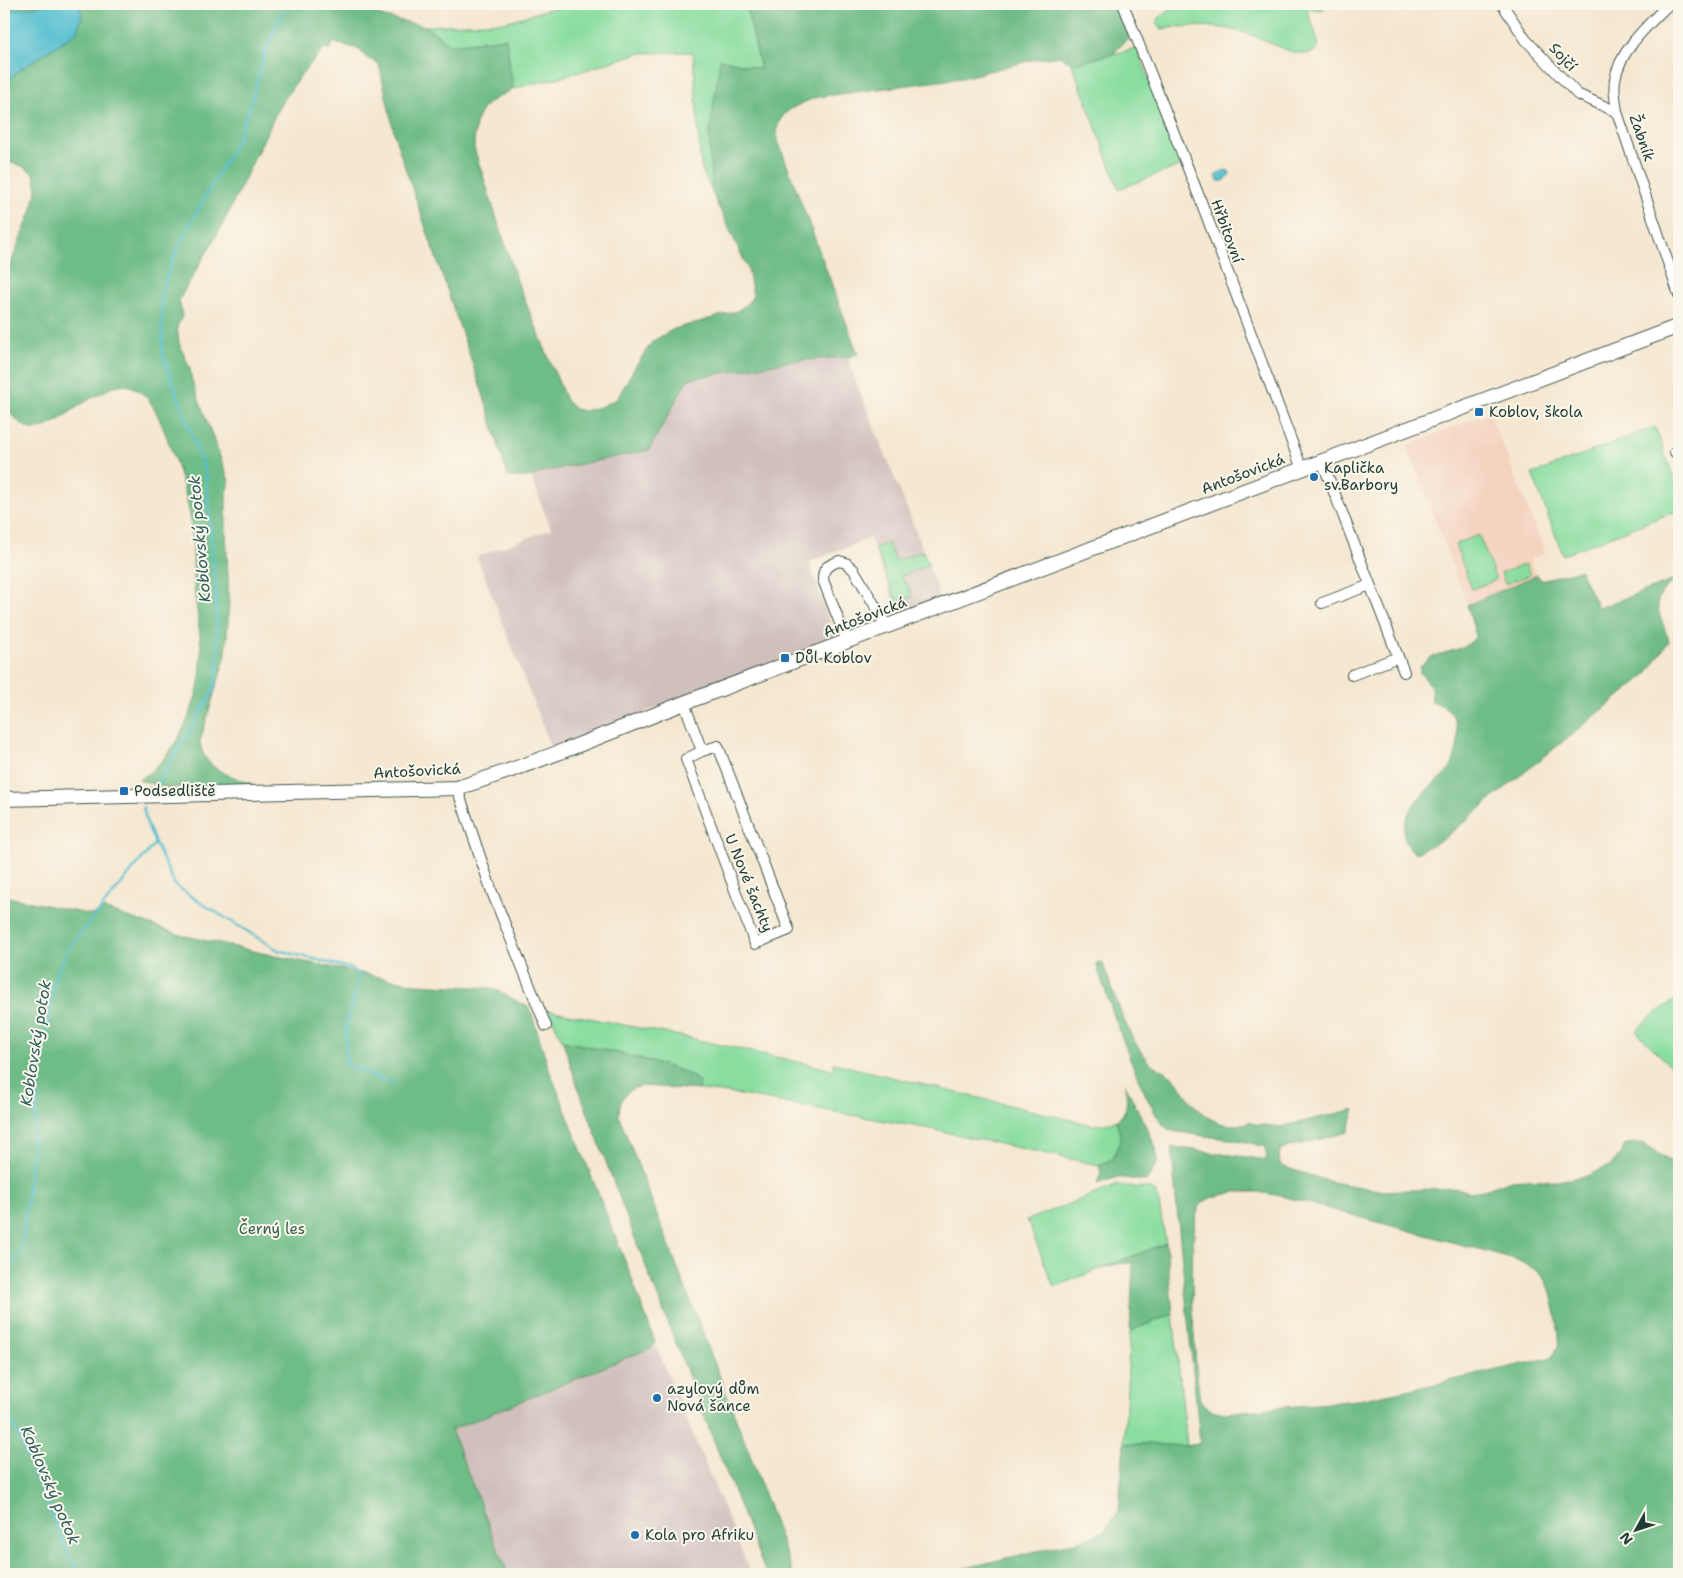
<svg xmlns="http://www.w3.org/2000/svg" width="1683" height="1578" font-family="'Shantell Sans',sans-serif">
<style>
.built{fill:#f4d3c0}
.industrial{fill:#d0c0bc}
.green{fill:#88dd9f;stroke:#548d6a}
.forest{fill:#6ebc86;stroke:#467c5d;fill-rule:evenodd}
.water{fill:#54bfd0;stroke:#3a7e82}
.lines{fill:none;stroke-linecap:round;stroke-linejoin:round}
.stream{stroke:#54bfd0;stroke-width:2.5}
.street-casing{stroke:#3f564b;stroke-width:12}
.secondary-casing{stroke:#3f564b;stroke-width:16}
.street{stroke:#fff;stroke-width:10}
.secondary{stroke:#fff;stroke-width:14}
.poi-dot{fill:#1f6fb2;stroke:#fbf7ec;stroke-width:2}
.labels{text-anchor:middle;stroke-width:4;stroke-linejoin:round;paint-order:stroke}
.street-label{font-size:15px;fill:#1f3d34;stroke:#fbf7ec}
.poi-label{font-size:15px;fill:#1f3d34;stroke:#fbf7ec;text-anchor:start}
.park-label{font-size:15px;fill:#345d49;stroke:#fbf7ec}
.water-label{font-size:16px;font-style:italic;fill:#2c5e5b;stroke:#fbf7ec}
</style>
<rect width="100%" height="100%" fill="#fbf7ec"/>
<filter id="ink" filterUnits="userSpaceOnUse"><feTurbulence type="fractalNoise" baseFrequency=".02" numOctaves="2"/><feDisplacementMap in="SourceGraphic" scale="10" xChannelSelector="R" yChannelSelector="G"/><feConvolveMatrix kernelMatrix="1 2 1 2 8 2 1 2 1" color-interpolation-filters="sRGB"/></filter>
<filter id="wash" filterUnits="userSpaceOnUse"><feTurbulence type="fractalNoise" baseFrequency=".0096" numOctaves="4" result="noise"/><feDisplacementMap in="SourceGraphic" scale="20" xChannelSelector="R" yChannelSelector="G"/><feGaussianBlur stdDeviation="1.12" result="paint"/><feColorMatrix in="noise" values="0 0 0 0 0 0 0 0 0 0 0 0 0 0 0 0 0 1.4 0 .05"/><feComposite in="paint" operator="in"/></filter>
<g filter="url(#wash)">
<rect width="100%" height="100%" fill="#f5e7d0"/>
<path class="built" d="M1490,413L1545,553L1530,559L1536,576L1467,605L1407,445Z"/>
<g class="industrial">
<path d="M848,357L855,380L912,521L938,591V598L899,614L870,538L809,562L836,639L551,748L477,557L551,529L531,477L542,472L649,450L687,379L791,361Z"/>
<path d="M653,1347L657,1348L751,1574H508L451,1430Z"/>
</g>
<g class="green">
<path d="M566,4H746L761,70L721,60L712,192L720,210L701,167L693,52L639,53L576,73L513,89L506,38L451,45L425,26L505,22Z"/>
<path d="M1177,4H1330L1322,10L1308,9L1307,11L1315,31L1319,47C1307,64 1273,44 1259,38C1250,34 1239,31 1229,29C1207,25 1183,26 1160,29L1156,23L1159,18Z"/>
<path d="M1137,48L1182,165L1119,189L1072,64Z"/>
<path d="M1655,427L1679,492V510L1563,555L1532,474Z"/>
<path d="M1479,535L1496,580L1472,589L1455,544Z"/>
<path d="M888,543L895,561L923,551L929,565L901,576L904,583L906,582L912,597L897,602L875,548Z"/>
<path d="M1526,564L1530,575L1505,584L1501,573Z"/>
<path d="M1679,997V1075L1636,1031L1653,1015Z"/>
<path d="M548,1010L695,1039L834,1070L833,1063L1092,1125L1105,1124L1116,1121L1121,1137L1113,1159L1099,1165L930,1129L729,1093L699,1090C699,1086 700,1083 697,1080C683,1065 586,1046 563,1041Z"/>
<path d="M1118,1185L1151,1189L1157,1193L1166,1243L1054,1287L1027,1220Z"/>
<path d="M1173,1314L1187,1446L1124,1443L1130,1331Z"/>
</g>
<g class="forest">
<path d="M4,4H54L4,11Z"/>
<path d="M80,4H360L359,7L384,17L425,26L451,45L506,38L513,89C480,106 475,110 474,148L517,281L566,400L575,409L584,411L600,407L617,399L635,367L653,341L674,329L737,311L746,305L753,296L748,269L712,192L709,138L720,59L761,69L746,5L729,4H1115L1130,36L1113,54L1072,64L1060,56L1036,59L962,78L817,97C803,103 783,109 778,125C777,129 777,134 777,138L858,354L848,357L791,361L688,379L649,450L542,472L531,477H508L487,406L396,141L379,64L365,57C359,44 345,48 334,42L330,48L323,50L303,72L280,105L222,226L179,300L182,316L177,327L179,343L190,369L192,381L229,481L226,498V531L229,602L226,655L200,741C203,771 230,775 253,784L167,788L139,780C171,761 191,720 199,684C205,650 197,619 194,586C193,568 194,551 192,533C189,498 178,468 166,435C159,419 154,401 139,391C121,379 115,386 98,395C94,397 89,399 85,402C71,410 48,432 32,429C20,427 11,413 4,405V281L32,209L37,189L34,174C25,168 16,160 4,164V83L21,69L76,33L82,17Z"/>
<path d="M1580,570L1598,608L1677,579C1646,599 1660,612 1669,641L1646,675L1490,800L1462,824L1440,841L1416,853C1408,849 1406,843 1404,835C1402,820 1414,802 1425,792C1433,783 1443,778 1450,768C1459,753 1461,728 1451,713C1447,707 1439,704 1432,701C1431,681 1432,687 1420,673V667C1423,664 1426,661 1429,659C1445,650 1465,652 1476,636L1467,605L1537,575L1541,580Z"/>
<path d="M4,896L92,915L104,909L181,935L276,956L415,984L492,988L530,1008L549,1069L629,1271L655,1342L653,1347L451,1430L508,1574H4Z"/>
<path d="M1102,962C1114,992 1126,1035 1147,1060C1155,1069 1167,1070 1175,1079C1183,1088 1188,1099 1196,1107C1211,1123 1231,1130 1251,1121L1254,1124L1281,1127L1355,1109L1348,1132L1281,1149L1279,1154L1280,1164L1284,1167L1331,1182L1384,1191L1457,1188L1469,1192L1484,1190L1511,1180L1527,1179L1557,1181L1587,1176L1611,1165L1622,1153L1626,1144L1642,1143L1669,1161L1679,1163V1574H940L1083,1540L1104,1531L1119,1511L1124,1443L1187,1446L1200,1442L1175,1189L1172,1147L1267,1160L1265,1147C1242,1139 1215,1138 1190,1134C1183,1132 1173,1132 1168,1129C1146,1115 1107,995 1096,964ZM1234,1192H1258L1281,1196L1515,1259C1524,1264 1538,1269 1545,1278C1551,1287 1560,1330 1559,1342C1558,1350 1554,1353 1549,1358L1436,1384L1358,1400L1225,1413L1211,1410L1201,1403C1194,1374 1186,1226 1200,1206C1208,1195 1223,1196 1234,1192Z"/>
<path d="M563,1041C586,1046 683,1065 697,1080C700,1083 699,1086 699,1090L644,1086C626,1088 619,1099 619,1116L750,1455L793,1574H766L629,1223L575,1079Z"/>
<path d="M1124,1082L1156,1147L1157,1164L1146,1181L1118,1177L1097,1184L1101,1173L1099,1165L1113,1159L1121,1137L1116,1121C1130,1111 1127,1097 1124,1082Z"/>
<path d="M1166,1243L1173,1314L1130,1331L1133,1263L1117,1264L1100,1269Z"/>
</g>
<g class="water">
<path d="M54,4H80L82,17L76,33L21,69L4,83V11Z"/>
<path d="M1225,170L1229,171L1230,174C1227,180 1224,182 1218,181L1216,177L1218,173Z"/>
</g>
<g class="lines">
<g class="stream">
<path d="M154,790L213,692L218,666L216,598L206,474L163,355L161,293L179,244L238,138L252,100L264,54L286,4"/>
<path d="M155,843L175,885L201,903L278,950L353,969L359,977L346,1027V1065L394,1084"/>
<path d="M4,1282L22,1247L41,1067L54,980L67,950L155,843L147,824L143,807"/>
<path d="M4,1402L68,1555L80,1574"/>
</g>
</g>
</g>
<g filter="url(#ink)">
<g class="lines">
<g class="street-casing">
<g id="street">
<path d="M1123,4L1202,204L1302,469"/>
<path d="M1502,4L1526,40L1577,94L1617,112"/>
<path d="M1669,4C1649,24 1619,51 1615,80C1613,90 1616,102 1617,112L1679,295"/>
<path d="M1675,452L1679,451"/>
<path d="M1322,461L1404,672"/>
<path d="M1322,603L1370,585"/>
<path d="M847,641L823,580C823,566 828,566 839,561L846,563L854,570L887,626"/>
<path d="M1352,675L1398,657"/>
<path d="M684,703L702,751L686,759L755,944L789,930L718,746L702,751"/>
<path d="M457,788L492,892L546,1026"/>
</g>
</g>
<g class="secondary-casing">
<path id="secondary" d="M4,799L457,788C534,764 609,733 684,703L1679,326"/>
</g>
<use href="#street" class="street"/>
<use href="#secondary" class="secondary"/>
</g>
</g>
<g class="poi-dot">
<rect x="1474" y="407" width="10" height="10" rx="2.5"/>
<circle cx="1314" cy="477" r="5"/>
<rect x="780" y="653" width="10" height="10" rx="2.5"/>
<rect x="119" y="786" width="10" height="10" rx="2.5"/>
<circle cx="657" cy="1398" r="5"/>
<circle cx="635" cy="1535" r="5"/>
</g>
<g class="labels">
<g class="street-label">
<text transform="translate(1563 57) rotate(47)" y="5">Sojčí</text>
<text transform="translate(1642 138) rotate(71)" y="5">Žabník</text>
<text transform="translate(1227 231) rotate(70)" y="5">Hřbitovní</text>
<text transform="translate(1243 474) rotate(-21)" y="5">Antošovická</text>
<text transform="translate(865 617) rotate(-21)" y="5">Antošovická</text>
<text transform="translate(417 771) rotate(-3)" y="5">Antošovická</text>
<text transform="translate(749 883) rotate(68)" y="5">U Nové šachty</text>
</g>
<g class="poi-label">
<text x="1489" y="417">Koblov, škola</text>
<text x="1324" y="473">Kaplička<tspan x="1324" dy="17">sv.Barbory</tspan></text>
<text x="795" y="663">Důl Koblov</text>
<text x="134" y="796">Podsedliště</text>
<text x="667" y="1394">azylový dům<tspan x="667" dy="17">Nová šance</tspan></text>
<text x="645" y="1540">Kola pro Afriku</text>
</g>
<g class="park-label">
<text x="272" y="1234">Černý les</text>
</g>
<g class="water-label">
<text transform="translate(199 539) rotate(-95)" y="6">Koblovský potok</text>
<text transform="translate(35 1043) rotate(-81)" y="6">Koblovský potok</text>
<text transform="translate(51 1485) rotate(67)" y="6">Koblovský potok</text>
</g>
</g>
<rect width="1683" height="1578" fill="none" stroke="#fbf7ec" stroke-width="20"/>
<g transform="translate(1636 1530) rotate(230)" stroke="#fbf7ec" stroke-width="4" paint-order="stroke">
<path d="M0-4L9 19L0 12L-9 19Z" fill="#1f3d34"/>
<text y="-8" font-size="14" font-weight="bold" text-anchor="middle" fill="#1f3d34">N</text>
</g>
</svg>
